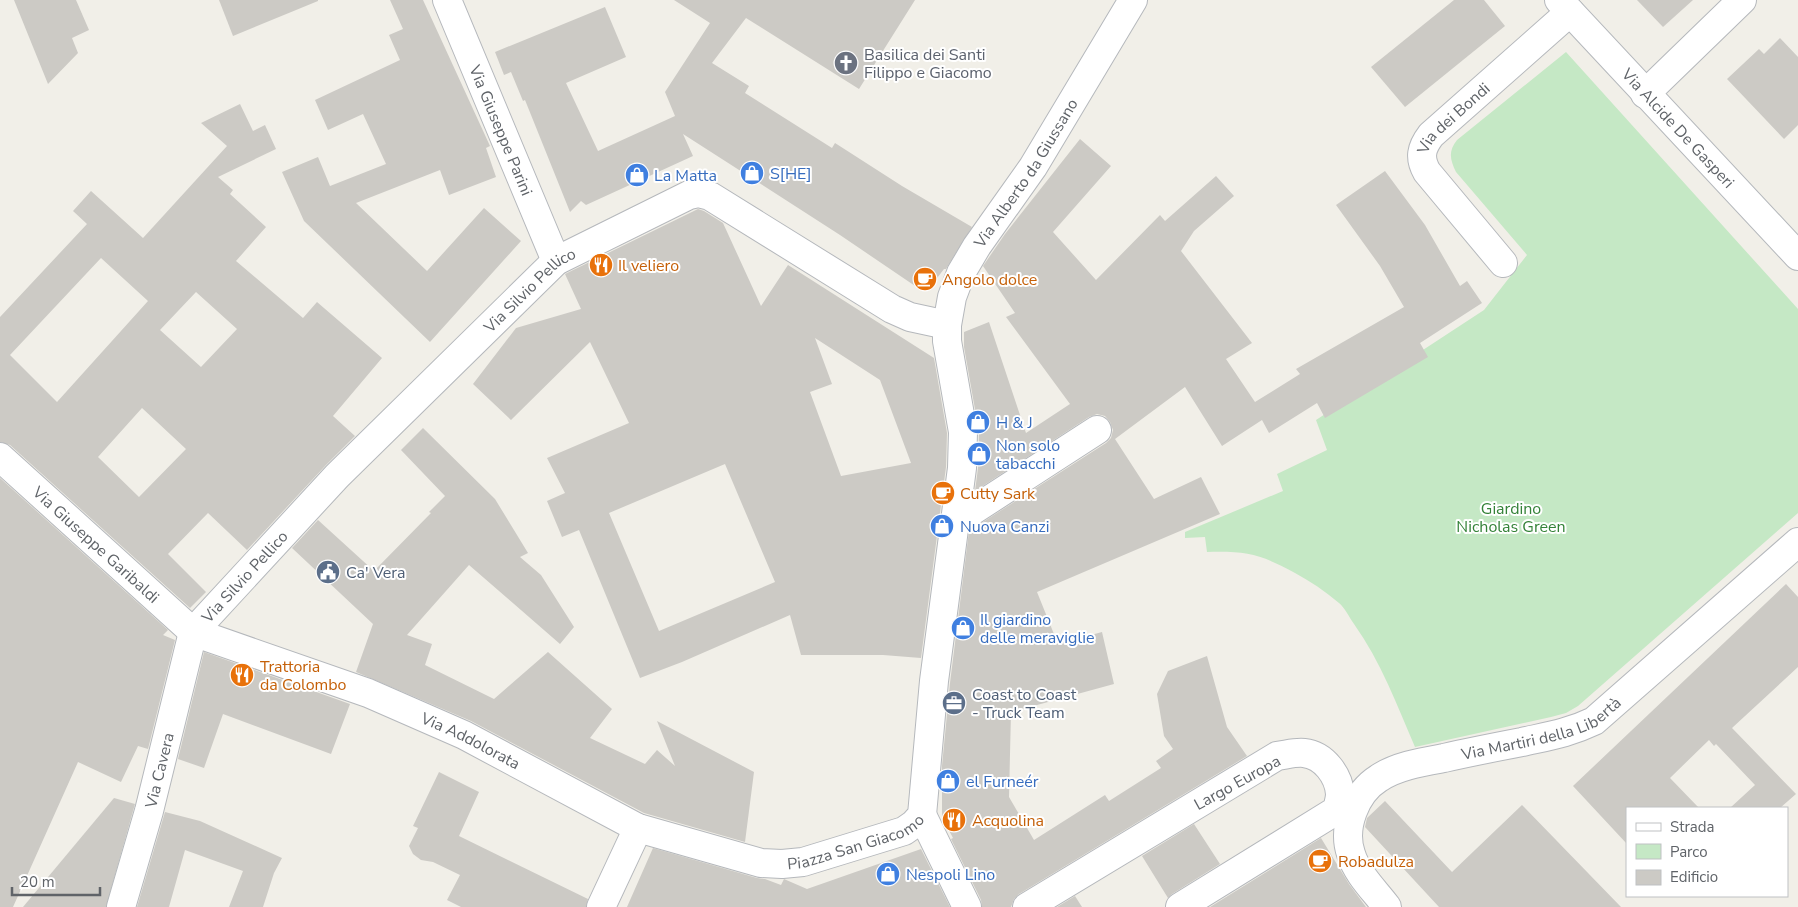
<svg xmlns="http://www.w3.org/2000/svg" width="1798" height="907" font-family="'Nunito Sans',sans-serif">
<style>
.green{fill:#c5e8c5}
.building{fill:#cccac5;fill-rule:evenodd}
.lines{fill:none;stroke-linecap:round;stroke-linejoin:round}
.minor-casing{stroke:#b5b8bc;stroke-width:30}
.minor{stroke:#fff;stroke-width:28}
.labels{text-anchor:middle;stroke-width:4;stroke-linejoin:round;paint-order:stroke}
.worship-label{font-size:16px;fill:#5b616d;stroke:#fff;text-anchor:start}
.street-label{font-size:16px;fill:#5f6368;stroke:#fff}
.shop-label{font-size:16px;fill:#366cbe;stroke:#fff;text-anchor:start}
.food-label{font-size:16px;fill:#c56008;stroke:#fff;text-anchor:start}
.park-label{font-size:16px;fill:#348238;stroke:#fff}
.service-label{font-size:16px;fill:#4e5e75;stroke:#fff;text-anchor:start}
</style>
<rect width="100%" height="100%" fill="#f1efe8"/>
<path class="green" d="M1566,52L1798,309V513L1578,706L1566,713L1551,717L1415,747C1397,705 1381,662 1354,624C1349,617 1345,608 1339,603C1325,591 1310,581 1295,573C1260,554 1247,551 1207,552L1205,537L1185,538V532L1283,491L1277,474L1327,450L1316,420L1484,310L1527,255L1456,172C1450,160 1448,151 1457,140Z"/>
<g class="building">
<path d="M14,0H76L89,30L72,38L78,53L48,84Z"/>
<path d="M219,0H318V1L233,36Z"/>
<path d="M390,0H423L490,146L486,148L496,177L449,195L440,170L356,203L427,271L484,208L521,241L430,342L304,221L282,172L318,157L330,186L386,164L363,114L328,130L315,100L400,60L389,35L403,29Z"/>
<path d="M674,0H915L859,89L746,18L712,63L749,86L745,93L832,148L835,143L902,186L972,227L946,269H944L931,286L921,290L840,235L683,134L693,156L586,205L581,201L570,212L525,100L523,101L511,72L504,75L495,52L605,7L626,57L566,83L598,151L675,116L665,92L710,23Z"/>
<path d="M1454,0H1484L1505,26L1405,107L1371,67Z"/>
<path d="M1637,0H1693L1663,27Z"/>
<path d="M1780,38L1798,57V125L1784,139L1727,79L1759,49L1764,54Z"/>
<path d="M240,104L253,131L265,125L276,149L218,177L233,190L230,194L266,227L236,261L303,318L317,302L382,358L333,416L355,436L326,465L247,550L208,513L168,554L206,592L190,608L10,445L0,442V317L87,224L73,211L91,191L143,238L227,146L201,123ZM101,258L148,301L57,402L10,355ZM196,292L237,329L201,367L160,330ZM142,408L186,449L139,497L98,457Z"/>
<path d="M1080,139L1111,166L1053,232L1096,280L1160,215L1165,221L1216,176L1234,196L1194,231L1181,251L1252,343L1226,359L1255,402L1300,374L1296,369L1404,307L1380,266L1336,205L1385,171L1425,225L1460,286L1467,281L1482,303L1420,343L1428,357L1325,418L1317,403L1269,433L1262,420L1222,446L1185,387L1115,439L1154,499L1201,477L1220,514L1037,592L1058,644L1102,632L1114,684L1011,712L1009,797L1034,840L1105,795L1109,801L1161,768L1156,761L1173,749L1164,736L1157,694L1168,671L1207,656L1227,727L1247,756L1019,894L1014,899L1011,907H982L981,900L951,839L953,838L942,817V766L950,683L969,531L1106,443L1111,438L1113,430L1110,422L1105,416L1097,414L1089,417L975,491L978,468L979,432L964,347V332L989,322L1026,433L1070,404L1006,317L1015,313L983,266L1005,234Z"/>
<path d="M698,209L704,211L723,223L761,306L788,265L934,358L947,433L946,467L921,658L883,655H801L790,615L682,662L640,678L579,530L562,537L547,501L565,493L547,458L629,423L590,342L511,420L473,384L516,328L581,309L565,274ZM815,338L880,380L911,463L841,476L810,392L832,384ZM725,464L775,582L659,631L609,513Z"/>
<path d="M423,428L495,499L528,553L520,557L541,575L574,627L560,644L469,565L407,635L432,644L425,665L494,699L548,652L612,709L590,738L645,764L657,750L675,766L657,721L754,772L745,842L644,813L471,721L356,672L373,624L292,548L318,520L374,571L431,513L429,512L445,496L401,450Z"/>
<path d="M0,478L168,630L163,635L175,640L148,749L138,746L121,782L78,762L13,907H0Z"/>
<path d="M1786,584L1798,597V667L1732,728L1796,794L1780,808H1730L1755,785L1716,744L1714,746L1709,740L1670,778L1699,808H1627V844L1573,786Z"/>
<path d="M204,652L350,704L331,754L223,714L204,768L178,759Z"/>
<path d="M439,772L479,792L459,836L588,899L586,907H461L447,900L460,875L433,862L421,860L413,854L409,846L418,828L413,826Z"/>
<path d="M114,798L135,804L106,907H23Z"/>
<path d="M1385,801L1452,872L1522,805L1621,907H1439L1365,827L1367,818Z"/>
<path d="M165,812L200,821L282,858L274,873L263,907H229L243,871L185,850L169,907H137Z"/>
<path d="M1194,824L1220,864L1172,894L1168,898L1142,856Z"/>
<path d="M1321,838L1349,884L1366,907H1210Z"/>
<path d="M653,848L757,878L765,879L781,885L784,879L807,889L921,849L950,907H627Z"/>
<path d="M1075,896L1082,907H1057Z"/>
</g>
<g class="lines">
<g class="minor-casing">
<g id="minor">
<path id="s1" d="M447,0L556,261"/>
<path id="s2" d="M1559,0L1798,256"/>
<path d="M1645,94L1742,0"/>
<path id="s3" d="M1503,263L1427,172C1419,158 1421,148 1431,135L1570,12"/>
<path id="s4" d="M0,457L193,632L368,693L464,735L638,828L761,863L782,864L803,862L904,831L914,824L922,815L934,681L962,468L963,432L947,341V325L952,297L961,273L977,246L1033,167L1133,0"/>
<path d="M955,522L1097,430"/>
<path d="M922,815L967,907"/>
<path id="s5" d="M121,907L149,811L193,632L337,476L556,261L689,195L698,193L710,196L892,309L910,317L947,325"/>
<path d="M601,907L638,828"/>
<path d="M1027,907L1277,756C1286,755 1295,752 1304,753C1324,755 1339,776 1340,794C1340,799 1338,805 1337,810L1180,907"/>
<path id="s6" d="M1387,907C1375,891 1357,874 1351,854C1342,828 1355,793 1379,778C1397,766 1422,762 1444,758C1470,752 1496,747 1522,742C1549,736 1569,733 1594,721L1798,542"/>
</g>
</g>
<use href="#minor" class="minor"/>
</g>
<defs>
<g id="church-disc" transform="scale(1.25)"><circle r="9.5" fill="#6b7280" stroke="#fff"/><path d="M-1.2-6h2.4v3.5h3.3v2.4h-3.3V6h-2.4V-.1h-3.3v-2.4h3.3Z" fill="#fff"/></g>
<g id="shop-disc" transform="scale(1.25)"><circle r="9.5" fill="#3f7fe0" stroke="#fff"/><path d="M-5-2.5h2.3a2.7 3.5 0 0 1 5.4 0H5L5.5 6h-11ZM-1.5-2.5h3a1.5 2.3 0 0 0-3 0Z" fill="#fff"/></g>
<g id="restaurant-disc" transform="scale(1.25)"><circle r="9.5" fill="#e8710a" stroke="#fff"/><path d="M-5-6h1v4h1v-4h1v4h1v-4h1v5L-1.5 .5V6h-2V.5L-5-1ZM5-6V6H3V1.5H1.5Q1.5-4 5-6Z" fill="#fff"/></g>
<g id="cafe-disc" transform="scale(1.25)"><circle r="9.5" fill="#e8710a" stroke="#fff"/><path d="M-5.5-4.5H6V0H3Q3 3.5 0 3.5H-2.5Q-5.5 3.5-5.5 0ZM3-3.2v2h1.7v-2ZM-6 4.5H4V6H-6Z" fill="#fff"/></g>
<g id="civic-disc" transform="scale(1.25)"><circle r="9.5" fill="#5c6f8a" stroke="#fff"/><path d="M-.6-6.5H3V-4.5H.6V-3L4-1V1h2V6H-6V1h2V-1L-.6-3ZM-1.2 2.5V6h2.4V2.5Z" fill="#fff"/></g>
<g id="office-disc" transform="scale(1.25)"><circle r="9.5" fill="#5c6f8a" stroke="#fff"/><path d="M-6-3h4V-5.5h4V-3h4V5H-6ZM-1-4.5V-3h2v-1.5ZM-6 0V1H6V0Z" fill="#fff"/></g>
</defs>
<g fill-rule="evenodd">
<use href="#church-disc" x="846" y="63"/>
<use href="#shop-disc" x="752" y="173"/>
<use href="#shop-disc" x="637" y="175"/>
<use href="#restaurant-disc" x="601" y="265"/>
<use href="#cafe-disc" x="925" y="279"/>
<use href="#shop-disc" x="978" y="422"/>
<use href="#shop-disc" x="979" y="454"/>
<use href="#cafe-disc" x="943" y="493"/>
<use href="#shop-disc" x="942" y="526"/>
<use href="#civic-disc" x="328" y="572"/>
<use href="#shop-disc" x="963" y="628"/>
<use href="#restaurant-disc" x="242" y="675"/>
<use href="#office-disc" x="954" y="703"/>
<use href="#shop-disc" x="948" y="781"/>
<use href="#restaurant-disc" x="954" y="820"/>
<use href="#cafe-disc" x="1320" y="861"/>
<use href="#shop-disc" x="888" y="874"/>
</g>
<g class="labels">
<g class="worship-label">
<text x="864" y="60">Basilica dei Santi<tspan x="864" dy="18">Filippo e Giacomo</tspan></text>
</g>
<g class="street-label">
<text dy="6" stroke="none"><textPath href="#s3" startOffset="186">Via dei Bondi</textPath></text>
<text dy="6" stroke="none"><textPath href="#s2" startOffset="175">Via Alcide De Gasperi</textPath></text>
<text dy="6" stroke="none"><textPath href="#s1" startOffset="141">Via Giuseppe Parini</textPath></text>
<text dy="6" stroke="none"><textPath href="#s4" startOffset="1715">Via Alberto da Giussano</textPath></text>
<text dy="6" stroke="none"><textPath href="#s5" startOffset="765">Via Silvio Pellico</textPath></text>
<text dy="6" stroke="none"><textPath href="#s4" startOffset="130">Via Giuseppe Garibaldi</textPath></text>
<text dy="6" stroke="none"><textPath href="#s5" startOffset="360">Via Silvio Pellico</textPath></text>
<text dy="6" stroke="none"><textPath href="#s6" startOffset="322">Via Martiri della Libertà</textPath></text>
<text dy="6" stroke="none"><textPath href="#s4" startOffset="559">Via Addolorata</textPath></text>
<text dy="6" stroke="none"><textPath href="#s5" startOffset="142">Via Cavera</textPath></text>
<text transform="translate(1237 782) rotate(-29)" y="6">Largo Europa</text>
<text dy="6" stroke="none"><textPath href="#s4" startOffset="974">Piazza San Giacomo</textPath></text>
</g>
<g class="shop-label">
<text x="770" y="179">S[HE]</text>
<text x="654" y="181">La Matta</text>
<text x="996" y="428">H &amp; J</text>
<text x="996" y="451">Non solo<tspan x="996" dy="18">tabacchi</tspan></text>
<text x="960" y="532">Nuova Canzi</text>
<text x="980" y="625">Il giardino<tspan x="980" dy="18">delle meraviglie</tspan></text>
<text x="966" y="787">el Furneér</text>
<text x="906" y="880">Nespoli Lino</text>
</g>
<g class="food-label">
<text x="618" y="271">Il veliero</text>
<text x="942" y="285">Angolo dolce</text>
<text x="960" y="499">Cutty Sark</text>
<text x="260" y="672">Trattoria<tspan x="260" dy="18">da Colombo</tspan></text>
<text x="972" y="826">Acquolina</text>
<text x="1338" y="867">Robadulza</text>
</g>
<g class="park-label">
<text x="1511" y="514">Giardino<tspan x="1511" dy="18">Nicholas Green</tspan></text>
</g>
<g class="service-label">
<text x="346" y="578">Ca' Vera</text>
<text x="972" y="700">Coast to Coast<tspan x="972" dy="18">- Truck Team</tspan></text>
</g>
</g>
<rect x="1626" y="807" width="162" height="90" fill="#ffffff" stroke="#bfc1c3"/>
<rect x="1636" y="823" width="25" height="8" fill="#ffffff" stroke="#bfc1c3"/>
<text x="1670" y="832" font-size="15" fill="#5f6368">Strada</text>
<rect x="1636" y="844" width="25" height="15" fill="#c5e8c5" stroke="#bfc1c3"/>
<text x="1670" y="857" font-size="15" fill="#5f6368">Parco</text>
<rect x="1636" y="870" width="25" height="15" fill="#cccac5" stroke="#bfc1c3"/>
<text x="1670" y="882" font-size="15" fill="#5f6368">Edificio</text>
<path d="M12 887v8h88v-8" fill="none" stroke="#5f6368" stroke-width="2.5"/>
<text x="20" y="887" font-size="15" fill="#5f6368" stroke="#ffffff" stroke-width="4" paint-order="stroke">20 m</text>
</svg>
